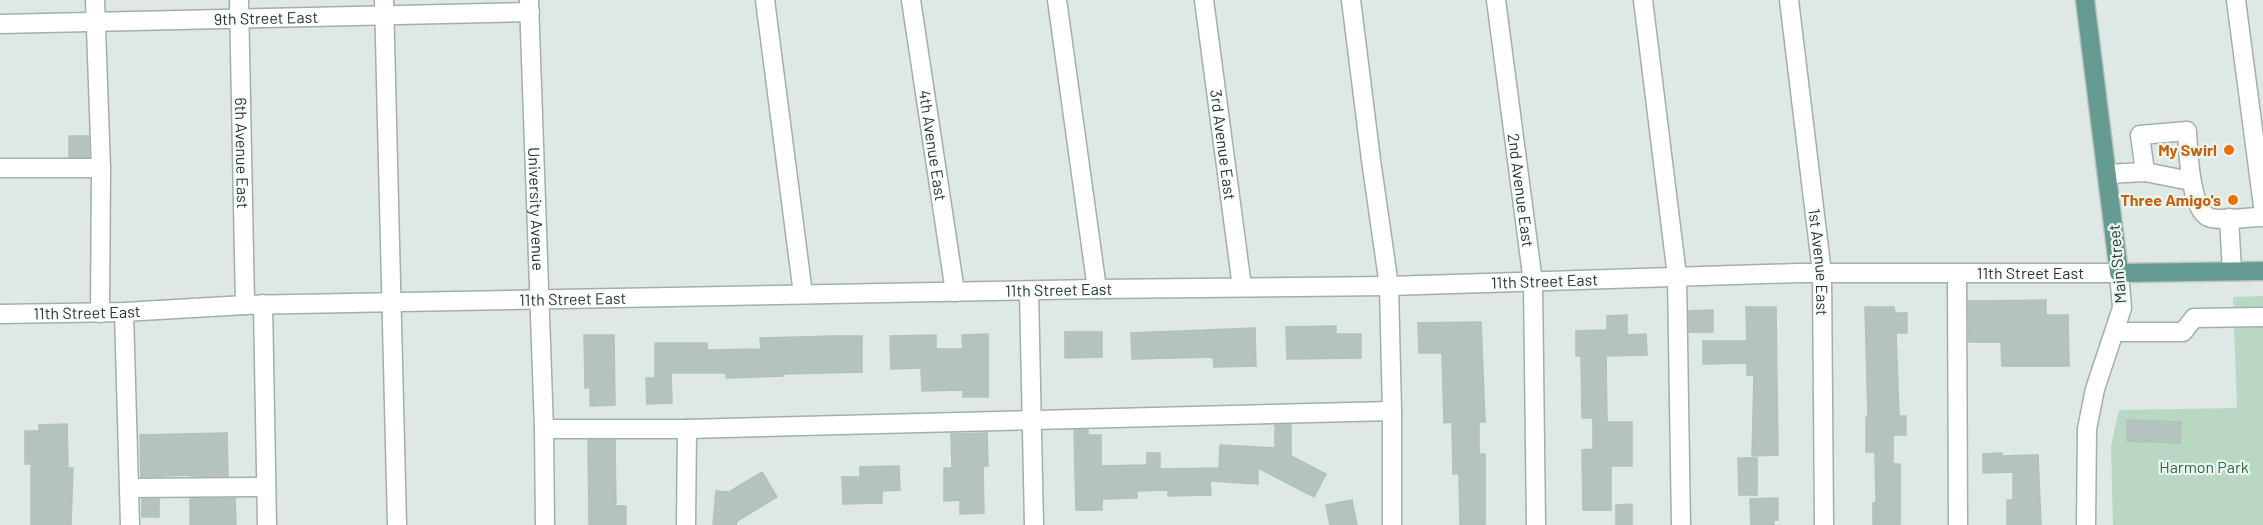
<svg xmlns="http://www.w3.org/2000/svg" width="2263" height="525" font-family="Barlow,sans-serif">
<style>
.green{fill:#b8d8c4}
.building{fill:#b4c3be;stroke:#b1c1bc;stroke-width:1.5}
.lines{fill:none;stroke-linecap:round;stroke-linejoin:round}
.minor-casing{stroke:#a2afac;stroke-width:21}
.major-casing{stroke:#bcc3c2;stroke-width:21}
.minor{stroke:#fff;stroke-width:18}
.major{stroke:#669b91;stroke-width:18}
.food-dot{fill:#e8710a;stroke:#eef6f2;stroke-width:2}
.labels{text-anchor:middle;stroke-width:4.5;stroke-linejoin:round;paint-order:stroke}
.street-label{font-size:16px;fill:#213733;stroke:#eef6f2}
.food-label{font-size:16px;font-weight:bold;fill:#c56008;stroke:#eef6f2;text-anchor:end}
.park-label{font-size:16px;fill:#2f6a4a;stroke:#eef6f2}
</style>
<rect width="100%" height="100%" fill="#dee8e5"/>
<path class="green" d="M2263,296V525H2113L2111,446L2119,410L2237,408L2233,297Z"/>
<g class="building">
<rect x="69" y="136" width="20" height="21"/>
<path d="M2046,300V315H2068L2069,366H2002L2001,342H1969L1968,301Z"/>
<path d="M1746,307H1776L1778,455L1752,456L1754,375H1747V363L1703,364V341H1747Z"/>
<path d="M1865,307H1894L1895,313H1907V333H1896L1899,416H1906V435H1893V464H1900V525H1873V503L1876,502L1875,452H1866V417H1868Z"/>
<path d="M1713,310V332H1689V311Z"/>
<path d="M1627,315V335L1646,334L1647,355L1606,356L1607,422H1632V466H1611V510H1583L1582,450L1593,449V418H1582L1581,356H1576V331L1607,330V316Z"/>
<path d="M1481,322L1485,422H1479V454H1485V525H1460L1459,474H1453L1452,422L1444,423L1442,353H1419L1418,323Z"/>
<path d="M1336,326V334H1361V358L1287,359L1286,327Z"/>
<path d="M1255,328L1256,366L1214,367L1213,357L1132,359L1131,333Z"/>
<path d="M1065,332H1102V357L1065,358Z"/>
<path d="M988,334V397H963V390L922,391L921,368L891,369L890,336L936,335V349H963L962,335Z"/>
<path d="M584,335H614L615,405L590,406V387L585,388Z"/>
<path d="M834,336H862V372L783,374V376L726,378V373H671L672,403L647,404L646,378H655V343H707V350L761,349L760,338Z"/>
<path d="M2127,420L2181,422L2180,443L2127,441Z"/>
<path d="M67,424L68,468H73L71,525H31V464H25V431H39V425Z"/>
<path d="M1275,425H1291V456L1326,474L1314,497L1258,468V484L1210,481L1211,495L1168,496V490L1137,491V498L1102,499V510H1076L1074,430H1088V435H1101V466L1147,465V453H1160V469L1219,468L1220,445L1275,448Z"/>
<path d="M227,433L228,476H190V475L141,477L140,435Z"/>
<path d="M987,433L988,466H983L984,513L960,514V500L944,501V468H952L951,434Z"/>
<path d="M588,440H615L616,506H626V525H589Z"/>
<path d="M2002,453V456L2038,455L2041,525H2007V500H2013V472L1983,473V454Z"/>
<path d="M1738,458H1757V495H1739Z"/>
<path d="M899,466L900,490L882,491V503L843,504L842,477H860V467Z"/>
<path d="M762,472L777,497L737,521L736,525H713L716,491L729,492Z"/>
<path d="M235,498L236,525H190V499Z"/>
<path d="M1778,498V520H1774V525H1751L1750,499Z"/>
<rect x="142" y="499" width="17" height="18"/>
<path d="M1352,500L1357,525H1330L1326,505Z"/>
<path d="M1632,504V525H1616V505Z"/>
</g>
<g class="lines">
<g class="minor-casing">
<g id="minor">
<path d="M95,0L101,168L100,313"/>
<path id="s1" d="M239,0L245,305"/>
<path d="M384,0L397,525"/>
<path d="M765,0L803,294"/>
<path id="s2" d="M911,0L955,292"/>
<path d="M1057,0L1097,289"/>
<path id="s3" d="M1204,0L1242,287"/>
<path d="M1351,0L1371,160L1389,286L1392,411V525"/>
<path id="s4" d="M1496,0L1533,282L1536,525"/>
<path d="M1643,0L1677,276L1681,525"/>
<path id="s5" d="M1789,0L1822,273L1824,525"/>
<path d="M2236,0L2263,206"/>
<path id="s6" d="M529,2L544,429L545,525"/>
<path id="s7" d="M0,24L530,12"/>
<path d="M0,168H101"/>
<path d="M2145,172L2140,135L2187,131C2188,149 2190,214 2211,218C2225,221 2248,217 2263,217"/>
<path d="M2107,174L2145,172L2191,181"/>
<path d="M2229,218L2232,271"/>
<path d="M1957,275L1958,525"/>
<path d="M1029,291L1034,525"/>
<path d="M263,304L267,525"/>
<path d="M124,312L130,525"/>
<path id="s8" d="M0,314L124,312L245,305L1097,289L1389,286L1798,273H2119L2122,308L2095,389L2087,429L2086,525"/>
<path d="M2115,332H2183L2194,318L2263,317"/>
<path d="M544,429H687L1392,411"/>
<path d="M129,488L266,487"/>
<path d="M686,525L687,429"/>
</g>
</g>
<g class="major-casing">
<path id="major" d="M2085,0L2119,273L2263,271"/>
</g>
<use href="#minor" class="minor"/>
<use href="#major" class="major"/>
</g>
<g class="food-dot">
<circle cx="2229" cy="150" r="6"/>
<circle cx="2233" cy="200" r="6"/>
</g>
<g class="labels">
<g class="street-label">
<text dy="6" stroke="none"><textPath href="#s7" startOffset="266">9th Street East</textPath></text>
<text dy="6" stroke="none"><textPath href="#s3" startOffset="146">3rd Avenue East</textPath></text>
<text dy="6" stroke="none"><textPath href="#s2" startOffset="147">4th Avenue East</textPath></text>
<text dy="6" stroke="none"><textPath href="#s1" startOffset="153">6th Avenue East</textPath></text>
<text dy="6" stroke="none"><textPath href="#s4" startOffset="192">2nd Avenue East</textPath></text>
<text dy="6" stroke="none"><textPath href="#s6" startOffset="207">University Avenue</textPath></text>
<text dy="6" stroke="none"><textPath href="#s5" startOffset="264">1st Avenue East</textPath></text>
<text transform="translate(2117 264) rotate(-95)" y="6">Main Street</text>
<text dy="6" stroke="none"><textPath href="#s8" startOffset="2031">11th Street East</textPath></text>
<text dy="6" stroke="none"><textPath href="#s8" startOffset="1545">11th Street East</textPath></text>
<text dy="6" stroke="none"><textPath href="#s8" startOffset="1059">11th Street East</textPath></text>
<text dy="6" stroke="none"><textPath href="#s8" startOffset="573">11th Street East</textPath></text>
<text dy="6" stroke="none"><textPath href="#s8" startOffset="87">11th Street East</textPath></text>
</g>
<g class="food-label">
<text x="2217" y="156">My Swirl</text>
<text x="2221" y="206">Three Amigo's</text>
</g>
<g class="park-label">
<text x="2204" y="473">Harmon Park</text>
</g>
</g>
</svg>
